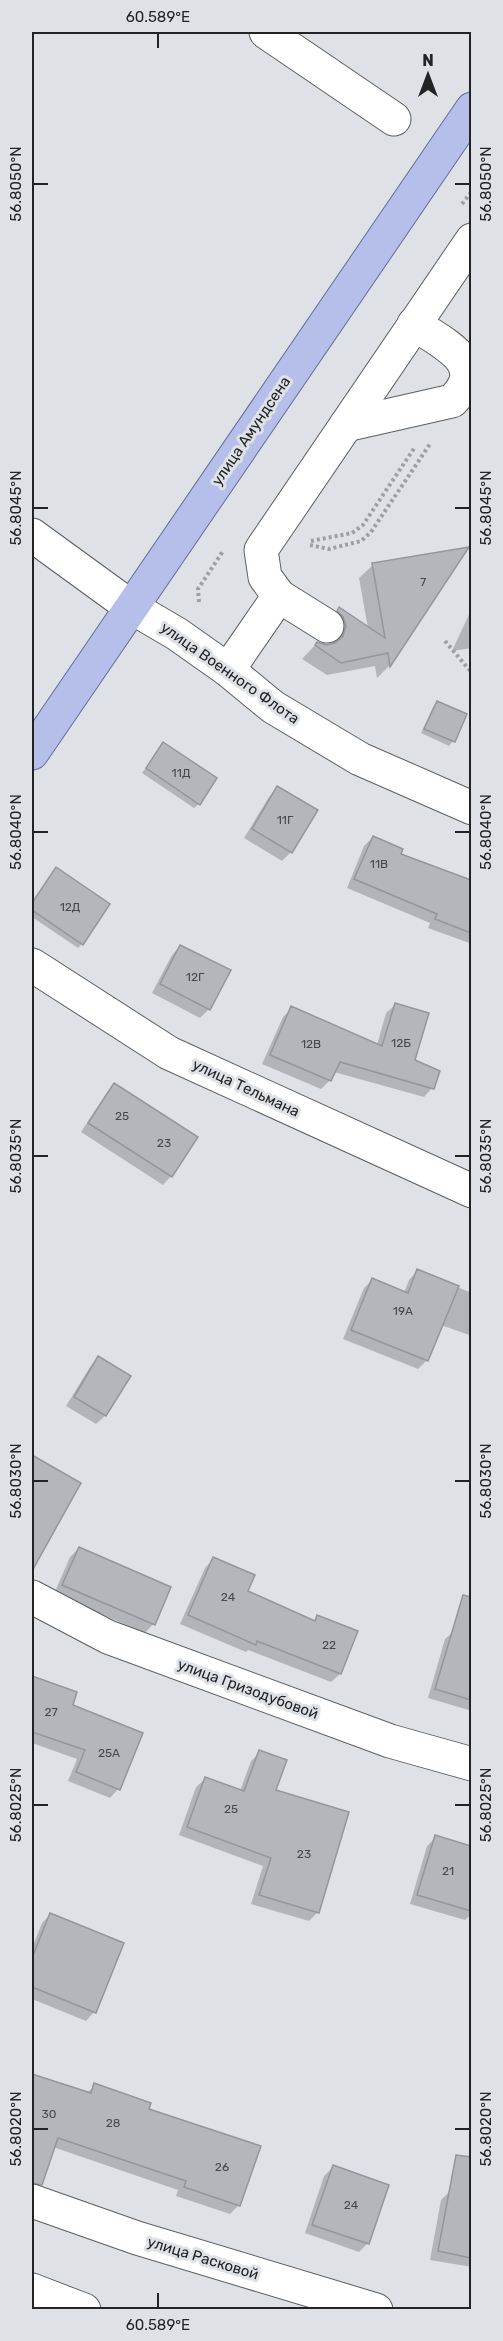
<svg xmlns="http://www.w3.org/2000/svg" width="503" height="2341" font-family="Rubik,sans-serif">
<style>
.shadow{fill:#0003}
.building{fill:#b5b5bc;stroke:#95959c;stroke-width:1.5}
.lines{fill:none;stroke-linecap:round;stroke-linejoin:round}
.minor-casing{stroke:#5b5e63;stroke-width:35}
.major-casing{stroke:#626d9b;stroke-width:35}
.path{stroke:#9c9fa3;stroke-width:4;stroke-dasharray:3 3;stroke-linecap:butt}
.minor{stroke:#fff;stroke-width:33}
.major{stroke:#b6bfe9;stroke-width:33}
.ticks{fill:none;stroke:#212325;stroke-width:2}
.labels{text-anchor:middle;stroke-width:6;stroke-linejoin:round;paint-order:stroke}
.number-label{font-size:12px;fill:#46484b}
.street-label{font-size:15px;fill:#212325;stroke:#dee2e7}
.neatline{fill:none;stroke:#212325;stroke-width:2}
.ticks-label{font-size:15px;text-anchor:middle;fill:#212325}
</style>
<rect width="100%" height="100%" fill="#dee2e7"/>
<g class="shadow">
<path d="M466,549L389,666L377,678L375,666L327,675L302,659L317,643L326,646L332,645L333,640L326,623L340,609L368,628L359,578L373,565Z"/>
<path d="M472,608V648L452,651Z"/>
<path d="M437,703L465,715L453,741L449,746L421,733L433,707Z"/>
<path d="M159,749L199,804L194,808L142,773Z"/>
<path d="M277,788L291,852L282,861L244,838L269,797Z"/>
<path d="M373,837L399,854L472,881V944L428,928L430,923L347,888L364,846Z"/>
<path d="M56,869L82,944L78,948L32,917V903Z"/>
<path d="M180,946L209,1009L200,1018L152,993L172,955Z"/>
<path d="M395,1005L413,1061L432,1088L424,1097L334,1072L330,1080L321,1089L262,1064L283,1017L292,1008L377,1045L386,1013Z"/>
<path d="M114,1085L171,1176L163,1185L81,1132L106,1094Z"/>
<path d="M417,1271L472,1293V1336L441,1325L427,1360L418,1369L343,1339L364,1288L373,1279L404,1293L409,1280Z"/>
<path d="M98,1358L129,1376L105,1416L96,1424L66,1406L90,1367Z"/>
<path d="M32,1457L79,1484L40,1545L32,1540Z"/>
<path d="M79,1548L169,1588L153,1624L145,1633L54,1594L70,1557Z"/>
<path d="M213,1559L246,1592L313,1622L317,1617L340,1674L331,1682L248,1650L246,1652L180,1624L205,1568Z"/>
<path d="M454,1631L472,1636V1711L428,1698L445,1639Z"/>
<path d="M32,1678L75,1693L71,1706L118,1789L110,1798L68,1781L77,1759L32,1743Z"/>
<path d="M260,1752L318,1912L309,1921L251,1904L263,1866L179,1835L196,1787L205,1779L240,1791L251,1761Z"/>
<path d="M436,1837L472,1847V1918L468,1917L465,1920L410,1904L427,1846Z"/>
<path d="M50,1915L94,2012L86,2021L32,1999V1948L42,1923Z"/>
<path d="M32,2075L87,2093L95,2085L147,2110L239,2205L230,2214L176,2196L178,2190L53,2147L45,2155L32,2151Z"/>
<path d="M333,2167L368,2243L359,2252L305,2233L324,2176Z"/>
<path d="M450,2191L472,2195V2267L430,2260L441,2200Z"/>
</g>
<g class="building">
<path d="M469,547L390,667L388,653L341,663L315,645L317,642L326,645L335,643L343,636L346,626L343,617L337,611L339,607L385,638L372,563Z"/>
<path d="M437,701L467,714L455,742L424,729Z"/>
<path d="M163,742L217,778L200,805L146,768Z"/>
<path d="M277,786L318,810L292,853L252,829Z"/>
<path d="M373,836L403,849L401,854L471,880V933L435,919L437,914L354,879Z"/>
<path d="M56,867L110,904L83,945L32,910V903Z"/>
<path d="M180,945L231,970L210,1010L160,984Z"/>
<path d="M395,1003L429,1013L415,1060L440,1071L434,1089L340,1062L331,1081L270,1055L291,1006L382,1046Z"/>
<path d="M114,1083L198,1137L172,1177L88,1123Z"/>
<path d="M417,1269L459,1286L428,1361L351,1330L372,1278L408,1293Z"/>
<path d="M98,1356L131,1376L106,1416L74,1397Z"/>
<path d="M32,1455L81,1483L32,1571Z"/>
<path d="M79,1547L171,1587L155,1625L62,1585Z"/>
<path d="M213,1557L255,1575L248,1591L315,1621L317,1615L358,1631L341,1674L257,1641L256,1645L188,1615Z"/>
<path d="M463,1595L471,1597V1700L435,1689Z"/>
<path d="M32,1676L77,1692L73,1705L143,1733L120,1790L76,1772L85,1750L32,1732Z"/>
<path d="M259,1750L287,1760L276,1790L349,1812L319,1913L259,1895L271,1858L187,1827L205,1777L244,1791Z"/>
<path d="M435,1835L471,1846V1911L417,1895Z"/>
<path d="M50,1913L124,1943L96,2013L32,1987V1958Z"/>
<path d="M32,2074L91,2093L94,2083L151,2103L149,2109L261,2146L240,2206L184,2187L186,2181L58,2138L42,2185L32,2183Z"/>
<path d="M456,2155L471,2157V2258L438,2251Z"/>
<path d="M333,2165L389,2185L369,2244L312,2225Z"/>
</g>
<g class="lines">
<g class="minor-casing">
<g id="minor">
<path d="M266,32L394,119"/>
<path d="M346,425L452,401C491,364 444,344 414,324"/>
<path d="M32,535L131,607L177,634L228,670L273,707L360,759L472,808"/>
<path d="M279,596L327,626"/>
<path d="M228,670L279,596L265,577L261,550L472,240"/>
<path d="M32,965L169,1053L472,1191"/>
<path d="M32,1597L108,1637L390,1741L472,1764"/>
<path d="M32,2201L137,2238L376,2310"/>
<path d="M32,2290L84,2310"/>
</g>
</g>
<g class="major-casing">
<path id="major" d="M32,753L472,109"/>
</g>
<g class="path">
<path d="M462,204L472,191"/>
<path d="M311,541L352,533L363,525L415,447"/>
<path d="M310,545L329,549L361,541L371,532L430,444"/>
<path d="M199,602L198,589L223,551"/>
<path d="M445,641L472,673"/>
</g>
<use href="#minor" class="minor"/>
<use href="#major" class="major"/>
</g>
<path class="ticks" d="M158,33V48M33,184H48M455,184H470M33,508H48M455,508H470M33,832H48M455,832H470M33,1156H48M455,1156H470M33,1481H48M455,1481H470M33,1805H48M455,1805H470M33,2129H48M455,2129H470M158,2293V2308"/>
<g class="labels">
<g class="number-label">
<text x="423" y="586">7</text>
<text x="181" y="777">11Д</text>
<text x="285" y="824">11Г</text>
<text x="379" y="868">11В</text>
<text x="70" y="911">12Д</text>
<text x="195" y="981">12Г</text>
<text x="401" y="1047">12Б</text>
<text x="311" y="1048">12В</text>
<text x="122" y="1120">25</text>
<text x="164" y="1147">23</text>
<text x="403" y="1315">19А</text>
<text x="228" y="1601">24</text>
<text x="329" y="1649">22</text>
<text x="51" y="1716">27</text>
<text x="109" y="1757">25А</text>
<text x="231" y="1813">25</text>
<text x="304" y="1858">23</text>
<text x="448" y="1875">21</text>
<text x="49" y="2118">30</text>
<text x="113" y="2127">28</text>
<text x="222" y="2171">26</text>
<text x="351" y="2209">24</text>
</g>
<g class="street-label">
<text transform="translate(251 431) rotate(-56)" y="5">улица Амундсена</text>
<text transform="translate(230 673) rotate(35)" y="5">улица Военного Флота</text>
<text transform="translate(246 1088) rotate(25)" y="5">улица Тельмана</text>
<text transform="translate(248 1689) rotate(20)" y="5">улица Гризодубовой</text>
<text transform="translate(203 2258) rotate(17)" y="5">улица Расковой</text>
</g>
</g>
<rect width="503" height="2341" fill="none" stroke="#dee2e7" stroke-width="66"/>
<g transform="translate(428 75)" stroke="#dee2e7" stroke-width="4.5" paint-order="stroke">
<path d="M0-4.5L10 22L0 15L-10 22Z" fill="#212325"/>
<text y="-9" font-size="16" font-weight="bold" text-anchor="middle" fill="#212325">N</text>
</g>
<rect x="33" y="33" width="437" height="2275" class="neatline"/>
<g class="ticks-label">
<text x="158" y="22">60.589°E</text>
<text transform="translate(16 184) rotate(-90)" y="5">56.8050°N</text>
<text transform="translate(486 184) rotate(-90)" y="5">56.8050°N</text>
<text transform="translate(16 508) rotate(-90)" y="5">56.8045°N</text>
<text transform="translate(486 508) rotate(-90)" y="5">56.8045°N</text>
<text transform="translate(16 832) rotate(-90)" y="5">56.8040°N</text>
<text transform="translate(486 832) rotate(-90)" y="5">56.8040°N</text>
<text transform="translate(16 1156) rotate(-90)" y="5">56.8035°N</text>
<text transform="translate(486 1156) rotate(-90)" y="5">56.8035°N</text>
<text transform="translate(16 1481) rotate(-90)" y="5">56.8030°N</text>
<text transform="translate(486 1481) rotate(-90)" y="5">56.8030°N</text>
<text transform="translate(16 1805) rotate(-90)" y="5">56.8025°N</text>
<text transform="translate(486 1805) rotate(-90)" y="5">56.8025°N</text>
<text transform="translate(16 2129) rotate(-90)" y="5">56.8020°N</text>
<text transform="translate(486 2129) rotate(-90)" y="5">56.8020°N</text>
<text x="158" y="2330">60.589°E</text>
</g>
</svg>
